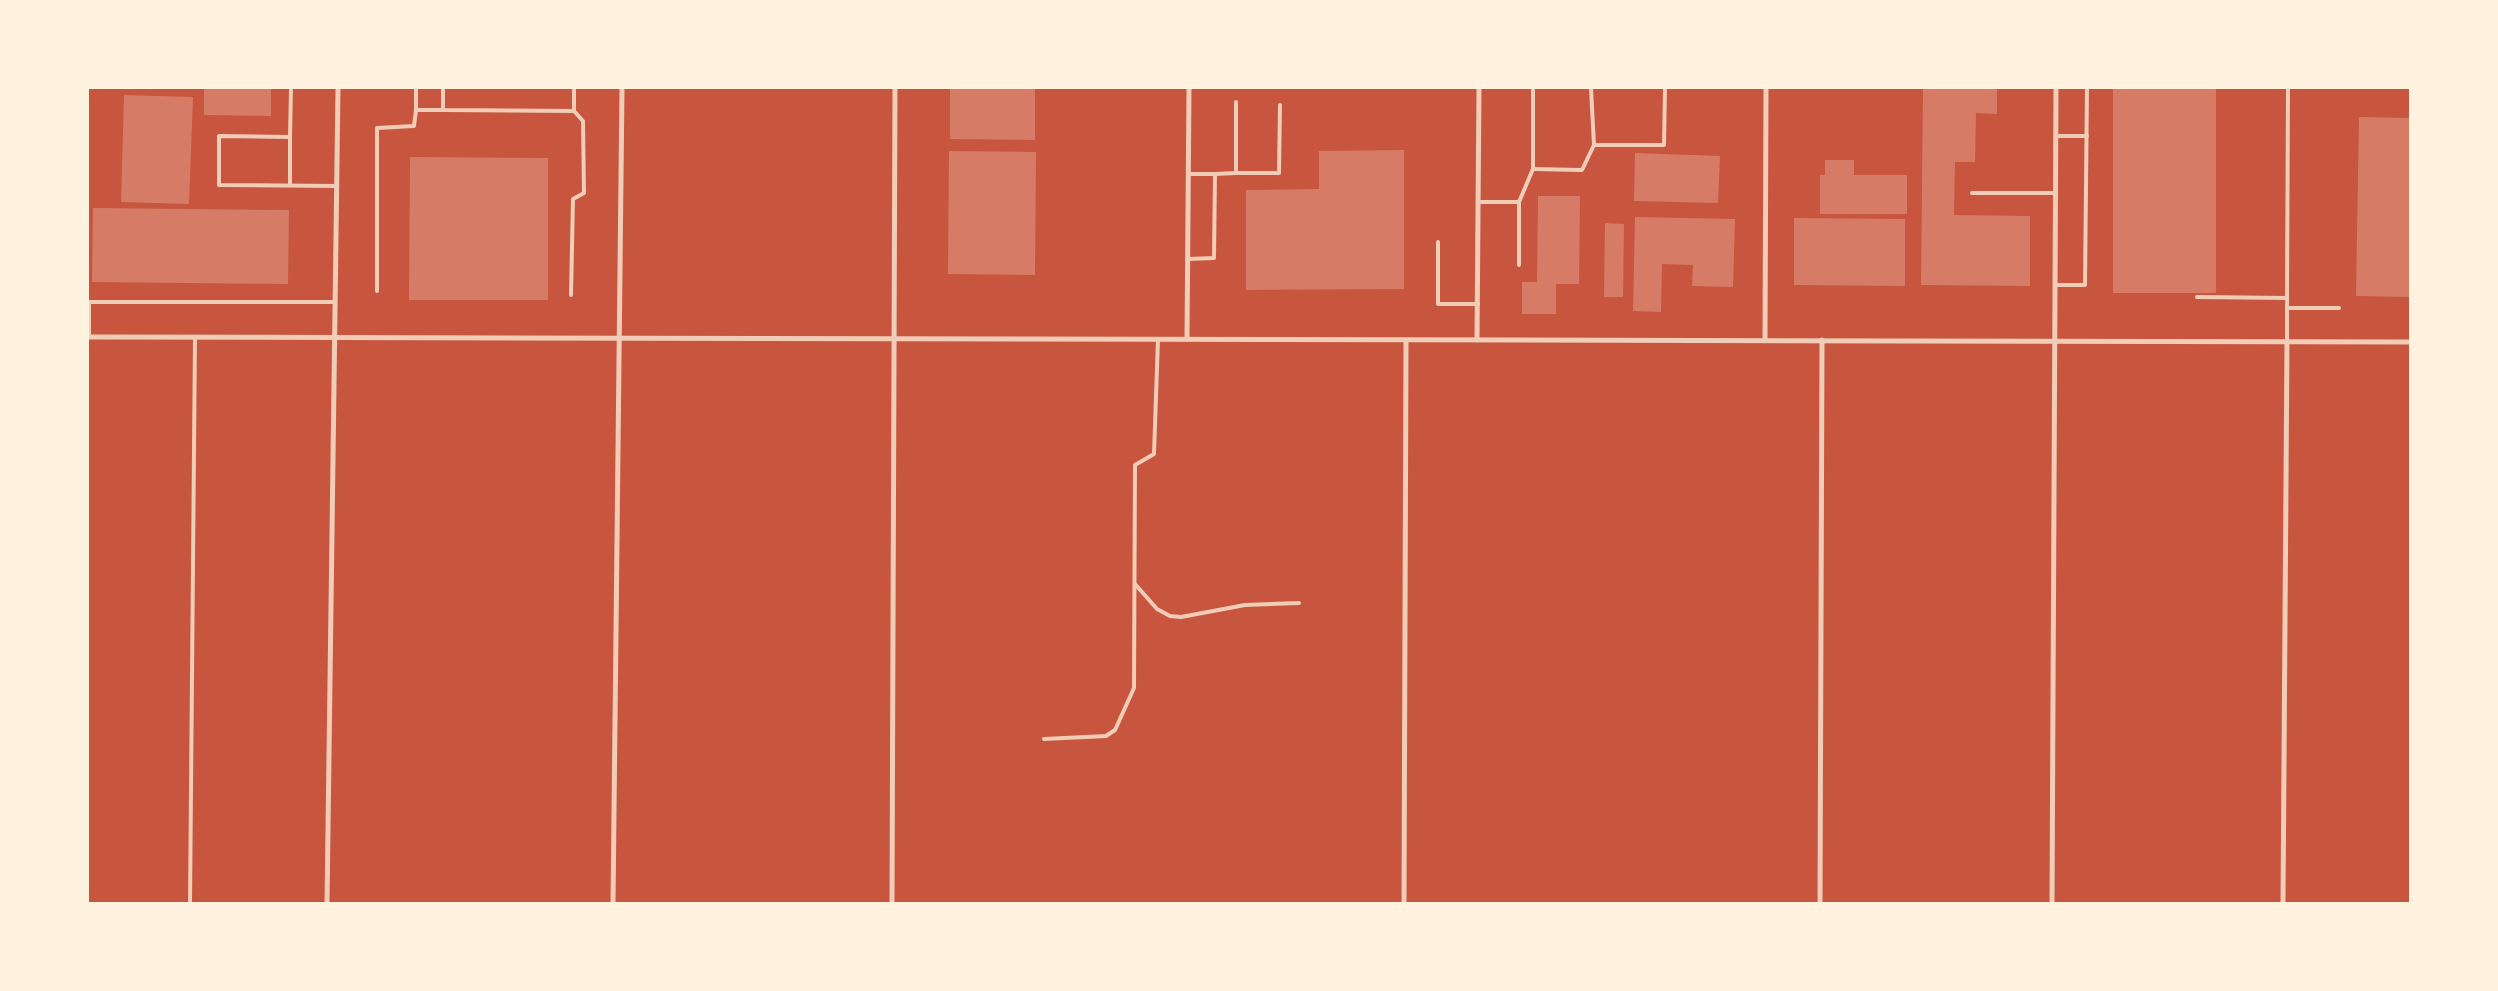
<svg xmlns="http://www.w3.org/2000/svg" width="2498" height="991" font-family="'Titillium Web',sans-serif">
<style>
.building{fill:#d67c66}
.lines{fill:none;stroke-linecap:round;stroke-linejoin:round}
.service{stroke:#f1ccb7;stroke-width:4}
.minor{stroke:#f1ccb7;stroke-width:5}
</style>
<rect width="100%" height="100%" fill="#c8553d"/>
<g class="building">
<path d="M204,88H271V116L204,115Z"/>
<path d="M950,88H1035V140L950,139Z"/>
<path d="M1923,88H1997V114L1976,113L1975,162H1955L1954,215L2030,216V286L1921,285Z"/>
<rect x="2113" y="88" width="103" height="205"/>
<path d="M124,95L193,97L189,204L121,202Z"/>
<path d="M2359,117L2410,118V297L2356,296Z"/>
<path d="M1404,150V289L1246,290V190L1319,189V151Z"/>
<path d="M949,151L1036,152L1035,275L948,274Z"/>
<path d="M1635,153L1720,156L1718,203L1634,201Z"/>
<path d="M410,157L548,158V300H409Z"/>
<path d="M1825,160H1854V175H1907V214H1820V175H1825Z"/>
<path d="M1538,196H1580L1579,284H1556V314H1522V282H1537Z"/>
<path d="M93,208L289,210L288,284L92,282Z"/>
<path d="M1635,217L1735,219L1733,287L1692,286L1693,265L1662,264L1661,312L1633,311Z"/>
<path d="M1794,218L1905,219V286L1794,285Z"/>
<path d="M1605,223L1624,224L1623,297H1604Z"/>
</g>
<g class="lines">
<g class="service">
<path d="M291,88L290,137L219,136V185L337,186"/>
<path d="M416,88V110"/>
<path d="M443,88V110L574,111"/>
<path d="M2056,136H2087"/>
<path d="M290,137V185"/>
<path d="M1594,145H1664L1665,88"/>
<path d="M1533,169L1582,170L1594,145L1591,88"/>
<path d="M1236,173H1279L1280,105"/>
<path d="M1188,174H1215"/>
<path d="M1972,193H2056"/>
<path d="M1478,202H1519L1533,169V88"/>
<path d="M1519,202V265"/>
<path d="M1438,242V304H1478"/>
<path d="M1188,259L1214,258L1215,174L1236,173V102"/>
<path d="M2056,285H2085L2087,88"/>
<path d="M377,291V128L414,126L416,110H443"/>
<path d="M571,295L573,199L584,193L583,121L574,111V88"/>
<path d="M2197,297L2287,298V341"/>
<path d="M2287,298L2288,88"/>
<path d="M2287,308H2339"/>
<path d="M89,337V302H335"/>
<path d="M1135,584L1157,609L1170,616L1181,617L1245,605L1299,603"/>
<path d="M1044,739L1106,736L1115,730L1134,688L1135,465L1154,454L1158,339"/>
<path d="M190,904L195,337"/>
</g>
<g class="minor">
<path d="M88,337L2410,342"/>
<path d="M1187,339L1189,88"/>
<path d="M1477,340L1479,88"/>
<path d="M1765,340L1766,88"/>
<path d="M327,904L338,88"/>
<path d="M613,904L622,88"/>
<path d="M892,904L895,88"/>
<path d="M1404,904L1406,340"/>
<path d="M1820,904L1822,340"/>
<path d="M2052,904L2056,88"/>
<path d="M2283,904L2287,341"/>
</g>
</g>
<rect width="2498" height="991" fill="none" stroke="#fff3e0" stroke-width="178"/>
</svg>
